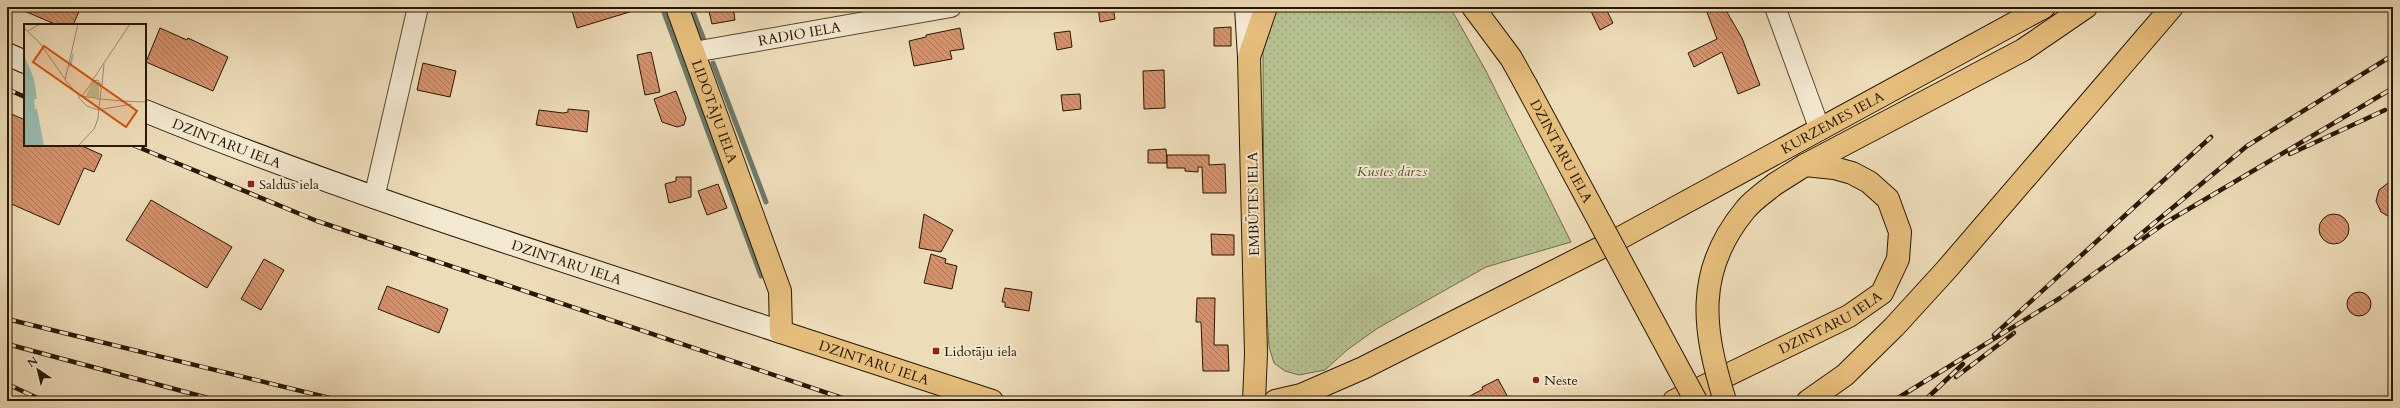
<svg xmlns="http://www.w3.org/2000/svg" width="2400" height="408" font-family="Cardo,serif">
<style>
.grass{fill:url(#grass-dots);stroke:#6f6c48}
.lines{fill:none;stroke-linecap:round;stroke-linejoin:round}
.stream{stroke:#6c796a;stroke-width:5}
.building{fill:url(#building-back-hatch);stroke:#281700}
.street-casing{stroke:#59482e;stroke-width:22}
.secondary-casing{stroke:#281700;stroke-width:24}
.primary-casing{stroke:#281700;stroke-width:24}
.highway-casing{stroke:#281700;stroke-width:24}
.street{stroke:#f3e8d1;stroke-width:20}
.secondary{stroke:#f3e8d1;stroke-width:22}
.primary{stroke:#e6be7c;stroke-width:22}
.highway{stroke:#e6be7c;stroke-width:22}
.rail-casing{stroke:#281700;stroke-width:4.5}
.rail{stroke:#f3e8d1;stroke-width:3;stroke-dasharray:9;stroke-linecap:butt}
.highway-bridge-casing{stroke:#281700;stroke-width:24;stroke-linecap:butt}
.highway-bridge{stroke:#e6be7c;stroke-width:22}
.poi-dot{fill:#8f2418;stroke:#f3e8d1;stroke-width:1.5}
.labels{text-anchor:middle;stroke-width:4;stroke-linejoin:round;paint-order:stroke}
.street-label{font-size:14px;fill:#281700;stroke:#f3e8d1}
.park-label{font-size:14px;font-style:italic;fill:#534a2b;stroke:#f3e8d1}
.poi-label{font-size:14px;fill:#281700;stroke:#f3e8d1;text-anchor:start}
.inset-river{fill:none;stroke:#99bbb0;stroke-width:2}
.inset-road{fill:none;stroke:#9e8d6e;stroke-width:1}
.view{fill:#d5520b;fill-opacity:0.15;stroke:#d5520b;stroke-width:2}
.inset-edge{fill:none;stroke:#281700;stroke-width:2}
</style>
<defs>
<pattern id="grass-dots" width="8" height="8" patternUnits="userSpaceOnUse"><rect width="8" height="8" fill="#b6c190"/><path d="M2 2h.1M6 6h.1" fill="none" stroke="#9ca57a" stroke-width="1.8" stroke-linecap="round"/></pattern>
<pattern id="building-back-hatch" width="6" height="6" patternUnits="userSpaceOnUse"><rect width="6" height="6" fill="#d4926c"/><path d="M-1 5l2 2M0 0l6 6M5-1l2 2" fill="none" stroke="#ac7656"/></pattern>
</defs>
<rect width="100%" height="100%" fill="#eddcb8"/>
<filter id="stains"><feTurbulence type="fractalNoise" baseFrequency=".005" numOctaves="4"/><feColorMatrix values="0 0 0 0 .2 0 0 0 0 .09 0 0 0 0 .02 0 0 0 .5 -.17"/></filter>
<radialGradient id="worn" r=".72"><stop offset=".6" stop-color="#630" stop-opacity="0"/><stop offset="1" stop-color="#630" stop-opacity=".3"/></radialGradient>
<path class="grass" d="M1275,7H1450L1486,71L1571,242L1486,267L1378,328L1347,350L1325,370L1299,375L1285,371L1274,363L1269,347L1264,266L1263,51Z"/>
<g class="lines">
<g class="stream">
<path d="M662,7L761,276"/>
<path d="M691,7L704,40"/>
<path d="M713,63L766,202"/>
</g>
</g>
<g class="building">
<path d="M15,7H81L73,25H57Z"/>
<path d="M571,7H635L636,10L577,28Z"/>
<path d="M708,7H733L735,20L712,24Z"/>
<path d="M1098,7H1113L1115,19L1100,22Z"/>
<path d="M1589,7H1605L1613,23L1600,30Z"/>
<path d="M1705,7H1724L1742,38L1760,85L1738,94L1722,52L1694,67L1688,53L1717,39Z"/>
<path d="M1231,27V46H1214V28Z"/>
<path d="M160,28L187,40L188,38L228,57L213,91L146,62Z"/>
<path d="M960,28L964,49L950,51L952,59L914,66L909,41L926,37V35Z"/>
<path d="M1070,31L1072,47L1057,50L1054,33Z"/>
<path d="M651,52L660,92L645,95L637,55Z"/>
<path d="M423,63L456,71L450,97L417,90Z"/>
<path d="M1164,70L1165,108L1144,109L1143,71Z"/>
<path d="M676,91L686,118L684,125L677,127L662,122L654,99Z"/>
<path d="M1080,94L1081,109L1063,111L1061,95Z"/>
<path d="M568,109L589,111L587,132L536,125L539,110L563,113L568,112Z"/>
<path d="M7,112L25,120V145H80L102,155L94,172L84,168L59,225L7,202Z"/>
<path d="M1166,149L1167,163H1148V150Z"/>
<path d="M1167,155H1209V165L1225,164L1226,193H1203L1202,167H1198V172L1185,171V168H1167Z"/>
<path d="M676,177H691V197L669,203L665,184L676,181Z"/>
<path d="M2393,179V219L2381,212L2376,201L2379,190Z"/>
<path d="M718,184L727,208L707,215L698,191Z"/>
<path d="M151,200L232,247L207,288L126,240Z"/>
<circle cx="2334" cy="229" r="15"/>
<path d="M924,214L953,230L941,252L919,248Z"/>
<path d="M1211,234L1234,235V255H1212Z"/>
<path d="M931,254L946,259L945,263L957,266L952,289L924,283Z"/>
<path d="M264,259L284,270L261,310L241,299Z"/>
<path d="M387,286L448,309L439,333L378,309Z"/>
<path d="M1005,288L1032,292L1029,311L1005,307V302H1002Z"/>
<circle cx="2359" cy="304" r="12"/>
<path d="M1197,298H1215L1214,345H1228L1229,371H1203L1201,322H1196Z"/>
<path d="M1498,379L1510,401H1461L1483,389L1482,387Z"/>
</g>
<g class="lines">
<g class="street-casing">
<g id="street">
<path d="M1775,7L1820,130"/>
<path id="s1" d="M694,52L951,7"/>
<path d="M374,198L418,7"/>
</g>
</g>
<g class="secondary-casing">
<g id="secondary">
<path d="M1246,7L1249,57"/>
<path d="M7,54L25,62"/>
<path id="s2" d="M145,111C353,196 568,262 781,332"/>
</g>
</g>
<g class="primary-casing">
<g id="primary">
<path id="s3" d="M677,7L780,291L781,332L992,401"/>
</g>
</g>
<g class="highway-casing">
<g id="highway">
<path d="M1473,7L1511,58L1526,85"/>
<path d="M1775,184L1805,165L2023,50L2086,7"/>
<path d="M1254,401L1256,354L1249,57L1266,7"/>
<path id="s4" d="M1275,401L1301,395L1363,368L1620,238L2044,7"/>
<path id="s5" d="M1674,401L1849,316L1882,293L1898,259L1900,232L1888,199L1869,182L1852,173L1834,168L1805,165"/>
<path d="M1808,401L1845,375L1894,327L1947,269L2172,7"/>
</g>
</g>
<use href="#street" class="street"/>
<use href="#secondary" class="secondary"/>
<use href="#primary" class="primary"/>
<use href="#highway" class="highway"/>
<g class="rail-casing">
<g id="rail">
<path d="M7,89L25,97"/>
<path d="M133,145L317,221L851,401"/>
<path d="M2290,154L2385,110"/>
<path d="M2136,238L2247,146L2393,55"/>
<path d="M7,319L342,401"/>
<path d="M1994,335L2211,137"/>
<path d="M7,344L219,401"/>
<path d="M1956,377L2014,333"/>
<path d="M7,384L44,401"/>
<path d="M1893,401L2060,298L2165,223L2393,88"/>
<path d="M1924,401L1963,364"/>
</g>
</g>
<use href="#rail" class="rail"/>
<g class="highway-bridge-casing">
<g id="highway-bridge">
<path id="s6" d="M1526,85L1696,401"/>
<path d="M1725,401C1703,330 1694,272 1745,210C1753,200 1765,192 1775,184"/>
</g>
</g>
<use href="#highway-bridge" class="highway-bridge"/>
</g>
<g class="poi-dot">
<rect x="247" y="180" width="8" height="8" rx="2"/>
<rect x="932" y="347" width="8" height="8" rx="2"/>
<circle cx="1536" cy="380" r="4"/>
</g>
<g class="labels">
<g class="street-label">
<text dy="5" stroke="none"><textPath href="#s1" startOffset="107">RADIO IELA</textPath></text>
<text dy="5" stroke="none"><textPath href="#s3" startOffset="111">LIDOTĀJU IELA</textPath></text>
<text dy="5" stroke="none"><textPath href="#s4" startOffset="624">KURZEMES IELA</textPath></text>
<text dy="5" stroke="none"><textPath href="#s2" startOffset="88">DZINTARU IELA</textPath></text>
<text dy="5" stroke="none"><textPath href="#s6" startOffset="75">DZINTARU IELA</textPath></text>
<text transform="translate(1253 204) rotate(-91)" y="5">EMBŪTES IELA</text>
<text dy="5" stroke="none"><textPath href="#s2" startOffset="448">DZINTARU IELA</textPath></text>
<text dy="5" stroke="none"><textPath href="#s5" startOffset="175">DZINTARU IELA</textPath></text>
<text dy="5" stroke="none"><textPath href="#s3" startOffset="441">DZINTARU IELA</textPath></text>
</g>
<g class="park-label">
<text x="1392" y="176">Kustes dārzs</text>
</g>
<g class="poi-label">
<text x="259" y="189">Saldus iela</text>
<text x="944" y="356">Lidotāju iela</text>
<text x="1544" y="385">Neste</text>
</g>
</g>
<g transform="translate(24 24)">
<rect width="122" height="122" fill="#eddcb8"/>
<path d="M68,58H75V74L62,72Z" fill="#b6c190"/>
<path d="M0,31L10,55L13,75H10L11,85H13L20,122H0Z" fill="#99bbb0"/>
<path class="inset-river" d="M46,43L49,30"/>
<path class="inset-road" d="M54,0L41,56L56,73M0,4L15,18L41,55M4,7L16,0M68,57L106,0M78,61L80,40M54,73L63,82L74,86L108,80M54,122L70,105L74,95L75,83L77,67V61L74,56L69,57L58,72L63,73H65L72,74L73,75H77L97,77L122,78"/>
<path class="view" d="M20,22L113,87L102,103L9,38Z"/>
<rect width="122" height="122" class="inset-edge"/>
</g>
<rect width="2400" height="408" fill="none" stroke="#eddcb8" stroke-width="24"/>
<rect x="8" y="8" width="2384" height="392" fill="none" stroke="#281700" stroke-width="2"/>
<rect x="12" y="12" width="2376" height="384" fill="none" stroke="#281700"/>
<g transform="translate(38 370) rotate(325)" stroke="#f3e8d1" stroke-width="3" paint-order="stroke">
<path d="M0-3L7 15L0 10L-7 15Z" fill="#281700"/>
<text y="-6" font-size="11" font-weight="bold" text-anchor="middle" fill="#281700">N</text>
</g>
<rect width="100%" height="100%" filter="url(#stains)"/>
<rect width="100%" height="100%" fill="url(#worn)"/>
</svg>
